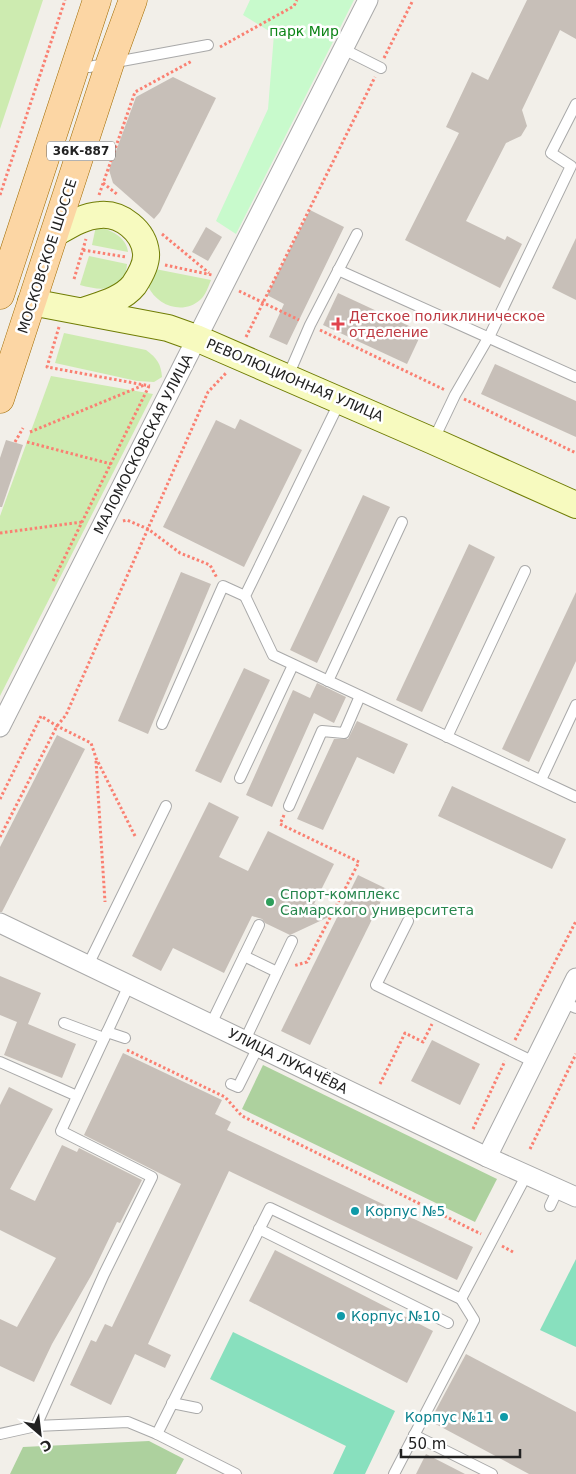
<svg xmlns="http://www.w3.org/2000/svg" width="576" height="1474" font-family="'DejaVu Sans',sans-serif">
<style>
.grass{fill:#cdebb0}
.forest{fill:#add19e}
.park{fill:#c8facc}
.pitch{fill:#88e0be}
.building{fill:#c7bfb8}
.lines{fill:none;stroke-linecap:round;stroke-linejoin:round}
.lane-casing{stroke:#a9a9a9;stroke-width:12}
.street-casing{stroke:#a9a9a9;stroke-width:21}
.secondary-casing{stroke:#707d05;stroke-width:28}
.primary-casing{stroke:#a06b00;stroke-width:29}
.path{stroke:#fa8072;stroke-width:3;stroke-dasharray:2.5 2.5;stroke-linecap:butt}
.lane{stroke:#fff;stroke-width:10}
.street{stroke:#fff;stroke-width:19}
.secondary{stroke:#f7fabf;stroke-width:26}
.primary{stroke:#fcd6a4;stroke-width:28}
.health-dot{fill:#e0444e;stroke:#fff;stroke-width:2}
.leisure-dot{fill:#2e9e5b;stroke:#fff;stroke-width:2}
.culture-dot{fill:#0f9aa8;stroke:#fff;stroke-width:2}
.labels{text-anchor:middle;stroke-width:5;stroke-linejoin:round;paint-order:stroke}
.shield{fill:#fff;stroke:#646464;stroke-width:1}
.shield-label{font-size:12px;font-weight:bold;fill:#222}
.park-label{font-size:14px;fill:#0c8416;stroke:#fff}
.street-label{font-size:14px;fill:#222;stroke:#fff}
.health-label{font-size:14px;fill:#be3a42;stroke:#fff;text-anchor:start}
.leisure-label{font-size:14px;fill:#27864d;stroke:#fff;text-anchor:start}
.culture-label{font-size:14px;fill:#0d838f;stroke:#fff;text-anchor:start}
</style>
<rect width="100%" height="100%" fill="#f2efe9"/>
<g class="grass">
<path d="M0,0H43L0,129Z"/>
<path d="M96,226C110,230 126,236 128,252L92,245Z"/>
<path d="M89,256L127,264C125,293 101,291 80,285Z"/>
<path d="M145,267L211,280C208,287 206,295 200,300C183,315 157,306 148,286C146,280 146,273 145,267Z"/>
<path d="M64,333L146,350C157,358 161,364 162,377L154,382L137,381L55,363Z"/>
<path d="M51,376L153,394L0,696V516Z"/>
</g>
<g class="forest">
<path d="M263,1065L497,1179L475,1222L242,1109Z"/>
<path d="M149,1441L184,1459L176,1474H10L23,1447Z"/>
</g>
<path class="park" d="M250,0H354L236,234L216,221L268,109L274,34L243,15Z"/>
<g class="pitch">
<path d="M576,1259V1347L540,1330Z"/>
<path d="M233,1332L395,1411L365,1474H333L346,1446L210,1379Z"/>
</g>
<g class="building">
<path d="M527,0H576V39L560,30L522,110L527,126L521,136L506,143L466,221L505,240L507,236L522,244L500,288L405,240L459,133L446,127L472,72L488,80Z"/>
<path d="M173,77L216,98L160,212L154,219L113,183L109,170L136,97Z"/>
<path d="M310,210L344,227L287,345L269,337L284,304L267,295Z"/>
<path d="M206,227L222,237L208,261L192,252Z"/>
<path d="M576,238V300L552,288Z"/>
<path d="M338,293L422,332L407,364L323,325Z"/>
<path d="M495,364L576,401V437L481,394Z"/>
<path d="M240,419L302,450L244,567L163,527L216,420L235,429Z"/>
<path d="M6,440L23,445L2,507H0V458Z"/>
<path d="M363,495L390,507L317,663L290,650Z"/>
<path d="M469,544L495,557L422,712L396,700Z"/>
<path d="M181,572L211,584L148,734L118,721Z"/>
<path d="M576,592V661L529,762L502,749Z"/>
<path d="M244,668L270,680L221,783L195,771Z"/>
<path d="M317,683L346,697L334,723L314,713L272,807L246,795L293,690L310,698Z"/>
<path d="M357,721L408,744L394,774L357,757L323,830L297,819L334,739H348Z"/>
<path d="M57,735L85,749L2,912H0V847Z"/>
<path d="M452,786L566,839L552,869L438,816Z"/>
<path d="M209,802L239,817L219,857L248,871L268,831L334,864L314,904L335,914L290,935L265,923L262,919L252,916L224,973L173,948L161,971L132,956Z"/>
<path d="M358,875L387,889L310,1045L281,1031Z"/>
<path d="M0,976L41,993L28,1024L76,1044L62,1078L4,1055L17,1022L0,1015Z"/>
<path d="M432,1040L480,1064L460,1105L411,1081Z"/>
<path d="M123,1053L222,1100L215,1114L231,1122L227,1130L473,1247L457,1280L229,1171L148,1344L171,1355L165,1368L135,1354L111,1405L70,1385L91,1340L96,1342L105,1324L112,1327L181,1184L84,1135Z"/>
<path d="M9,1087L53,1109L10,1189L35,1201L62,1145L77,1152L79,1148L142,1180L120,1223L117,1222L92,1274L52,1344L34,1382L0,1366V1319L17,1327L56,1258L0,1230V1105Z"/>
<path d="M275,1250L433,1331L407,1383L249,1301Z"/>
<path d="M466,1354L576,1412V1474H529L430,1421Z"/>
<path d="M426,1454L465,1474H416Z"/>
</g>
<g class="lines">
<g class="lane-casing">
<g id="lane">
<path d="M343,49L381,68"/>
<path d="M89,67L208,45"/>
<path d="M338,270L576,377"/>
<path d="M288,376L310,325L357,234"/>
<path d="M340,401L245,596L273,655L576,797"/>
<path d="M433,441L455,395L491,333L571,166L551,153L576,104"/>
<path d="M328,681L402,522"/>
<path d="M162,724L223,586L245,596"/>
<path d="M447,737L525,571"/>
<path d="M240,778L293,665"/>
<path d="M541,780L576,705"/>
<path d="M289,806L322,731L344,733L360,696"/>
<path d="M408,921L376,985L534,1062"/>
<path d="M244,956L277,972"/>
<path d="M88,965L166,806"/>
<path d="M564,1003L576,1008"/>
<path d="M64,1023L104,1038"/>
<path d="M211,1024L259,925"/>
<path d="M107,1032L125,1038"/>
<path d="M245,1040L292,941"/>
<path d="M0,1062L77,1096"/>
<path d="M231,1084L238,1087L258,1047"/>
<path d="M550,1206L558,1189"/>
<path d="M259,1229L448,1323"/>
<path d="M172,1403L197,1408"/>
<path d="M36,1426L104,1274L152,1177L61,1131L129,985"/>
<path d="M0,1434L36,1426L128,1422L157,1434L236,1474"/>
<path d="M157,1434L270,1208L461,1299L527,1174"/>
<path d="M414,1435L492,1474"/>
<path d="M394,1474L474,1320L461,1299"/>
</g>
</g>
<g class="street-casing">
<g id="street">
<path d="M0,727L368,0"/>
<path d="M0,923L487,1157L576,1197"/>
<path d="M487,1157L576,978"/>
</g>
</g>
<g class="secondary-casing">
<g id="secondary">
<path d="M54,234C68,226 83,216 100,215C121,213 144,231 146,253C147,263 140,276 134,285C122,300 100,305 83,311"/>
<path d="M31,302L168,328L196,338L433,441L576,505"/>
</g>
</g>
<g class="primary-casing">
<g id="primary">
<path d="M0,295L97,0"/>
<path d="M0,399L110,63L133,0"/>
</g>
</g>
<g class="path">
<path d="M220,47L294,6L297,0"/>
<path d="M384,58L413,0"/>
<path d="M103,183L118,195"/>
<path d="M0,195L65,0"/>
<path d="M99,195L135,92L192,61"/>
<path d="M162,234L209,273"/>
<path d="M83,250L126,257"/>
<path d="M165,265L212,275"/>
<path d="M74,279L86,239"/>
<path d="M239,291L299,320"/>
<path d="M59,327L47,367L150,386"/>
<path d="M320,330L445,390"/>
<path d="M246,337L375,77"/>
<path d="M464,399L576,453"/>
<path d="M30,432L144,385"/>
<path d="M15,442L23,428"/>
<path d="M27,442L111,464"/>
<path d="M123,521L127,520L148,529L180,553L210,565L217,578"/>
<path d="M0,533L82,522"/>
<path d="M53,581L149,386"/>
<path d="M96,761L105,902"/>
<path d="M0,799L41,716L57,726L91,743L96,758L136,838"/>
<path d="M284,815L280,824L359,862L307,962L293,966"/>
<path d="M0,837L57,726L66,715L208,392L226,373"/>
<path d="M515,1040L576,921"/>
<path d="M127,1050L225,1097L242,1116L481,1234"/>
<path d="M380,1084L405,1033L423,1042L432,1024"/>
<path d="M473,1129L505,1061"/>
<path d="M530,1149L576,1054"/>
<path d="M502,1246L513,1252"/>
</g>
<use href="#lane" class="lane"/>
<use href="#street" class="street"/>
<use href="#secondary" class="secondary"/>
<use href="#primary" class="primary"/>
</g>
<path class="health-dot" d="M335.5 316.5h5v5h5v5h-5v5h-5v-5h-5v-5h5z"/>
<circle class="leisure-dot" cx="270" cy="902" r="5"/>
<g class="culture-dot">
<circle cx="355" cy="1211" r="5"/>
<circle cx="341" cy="1316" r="5"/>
<circle cx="504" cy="1417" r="5"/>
</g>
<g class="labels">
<rect class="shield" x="47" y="141.5" width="68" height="19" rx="4"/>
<g class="shield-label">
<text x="81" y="155">36К-887</text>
</g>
<g class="park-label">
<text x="304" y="36">парк Мир</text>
</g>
<g class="street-label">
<text transform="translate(47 256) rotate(-72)" y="5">МОСКОВСКОЕ ШОССЕ</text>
<text transform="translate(295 380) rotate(23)" y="5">РЕВОЛЮЦИОННАЯ УЛИЦА</text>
<text transform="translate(143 444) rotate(-63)" y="5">МАЛОМОСКОВСКАЯ УЛИЦА</text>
<text transform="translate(288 1061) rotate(26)" y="5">УЛИЦА ЛУКАЧЁВА</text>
</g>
<g class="health-label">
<text x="349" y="321">Детское поликлиническое<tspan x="349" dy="16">отделение</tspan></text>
</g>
<g class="leisure-label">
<text x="280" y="899">Спорт-комплекс<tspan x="280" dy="16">Самарского университета</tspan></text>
</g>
<g class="culture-label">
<text x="365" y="1216">Корпус №5</text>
<text x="351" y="1321">Корпус №10</text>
<text x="494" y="1422" text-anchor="end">Корпус №11</text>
</g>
</g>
<g transform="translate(40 1434) rotate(152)" stroke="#ffffff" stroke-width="4" paint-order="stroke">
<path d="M0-4L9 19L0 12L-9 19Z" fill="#222222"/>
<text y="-8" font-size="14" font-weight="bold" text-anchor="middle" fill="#222222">С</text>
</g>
<path d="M401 1449v8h119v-8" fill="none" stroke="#222222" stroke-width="2.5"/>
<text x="408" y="1449" font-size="15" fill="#222222" stroke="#ffffff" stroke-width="4" paint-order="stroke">50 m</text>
</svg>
